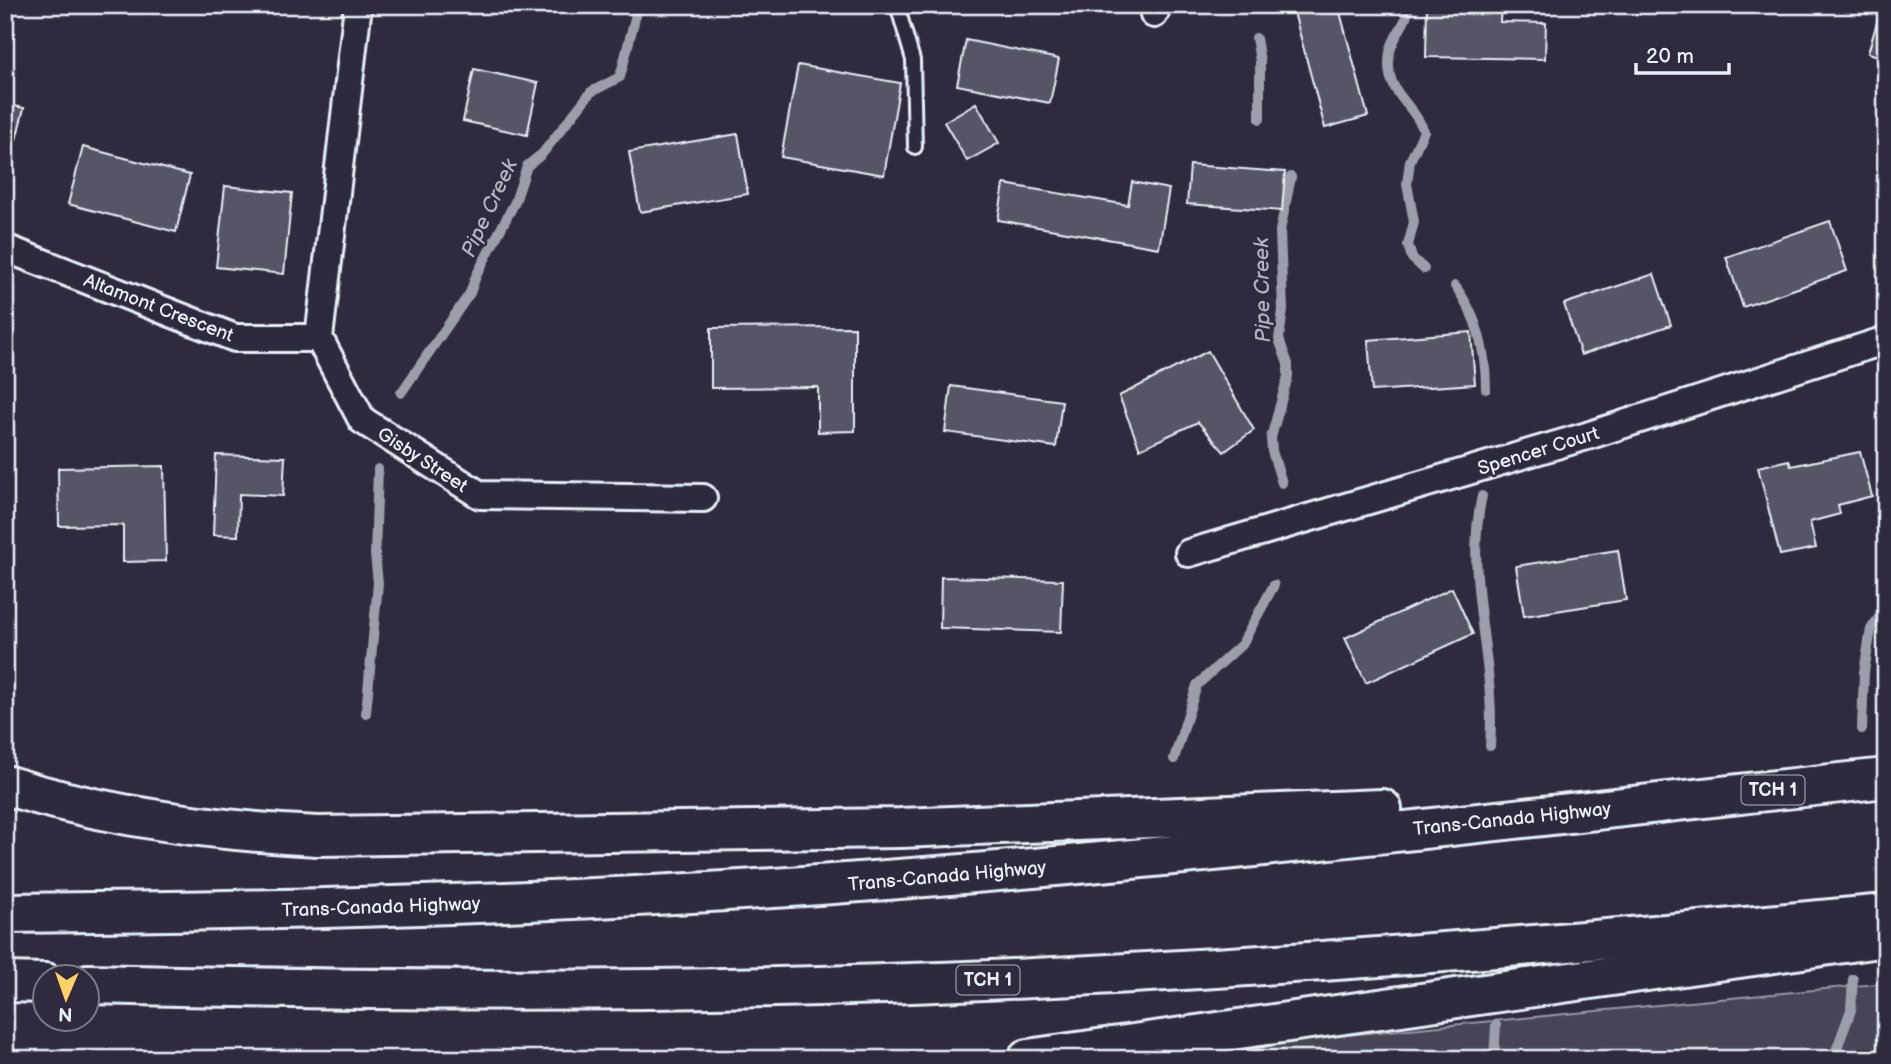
<svg xmlns="http://www.w3.org/2000/svg" width="1891" height="1064" font-family="'Balsamiq Sans',sans-serif">
<style>
.green{fill:#464455;stroke:#979aa6;stroke-width:2}
.lines{fill:none;stroke-linecap:round;stroke-linejoin:round}
.stream{stroke:#9c9fab;stroke-width:10}
.building{fill:#575565;stroke:#e8f1f8;stroke-width:2}
.lane-casing{stroke:#e8f1f8;stroke-width:18}
.street-casing{stroke:#e8f1f8;stroke-width:32}
.highway-casing{stroke:#e8f1f8;stroke-width:44}
.lane{stroke:#2f2a3d;stroke-width:12}
.street{stroke:#2f2a3d;stroke-width:26}
.highway{stroke:#2f2a3d;stroke-width:38}
.labels{text-anchor:middle;stroke-width:5;stroke-linejoin:round;paint-order:stroke}
.shield{fill:#2f2a3d;stroke:#b0b5c0;stroke-width:2}
.shield-label{font-size:18px;font-weight:bold;fill:#e8f1f8}
.street-label{font-size:19px;fill:#e8f1f8;stroke:#2f2a3d}
.water-label{font-size:21px;font-style:italic;fill:#afb4be;stroke:#2f2a3d}
</style>
<rect width="100%" height="100%" fill="#2f2a3d"/>
<filter id="ink" filterUnits="userSpaceOnUse"><feTurbulence type="fractalNoise" baseFrequency=".0143" numOctaves="2"/><feDisplacementMap in="SourceGraphic" scale="14" xChannelSelector="R" yChannelSelector="G"/><feConvolveMatrix kernelMatrix="1 2 1 2 8 2 1 2 1" color-interpolation-filters="sRGB"/></filter>
<g filter="url(#ink)">
<path class="green" d="M1886,983V1059H1228L1284,1041Z"/>
<g class="lines">
<g class="stream">
<path d="M1409,5C1409,22 1393,35 1390,52C1383,94 1412,100 1424,131L1410,161L1407,184L1414,222L1408,245L1412,258L1424,269"/>
<path d="M1256,38L1260,61V119"/>
<path d="M1455,286C1477,315 1486,352 1486,389"/>
<path d="M401,393L470,293L476,276L515,202L527,166L542,154L591,92L620,77L636,14"/>
<path d="M1282,483L1272,451L1271,438L1288,376V364L1279,339L1283,310L1280,231L1291,177"/>
<path d="M1482,496C1463,579 1497,662 1490,746"/>
<path d="M366,713L378,583L375,554L378,469"/>
<path d="M1862,729L1864,672L1871,629L1886,607"/>
<path d="M1174,759L1197,685L1242,644L1274,585"/>
<path d="M1494,1059L1496,1025"/>
<path d="M1833,1059L1851,1010L1853,979"/>
</g>
</g>
<g class="building">
<path d="M1292,5H1338L1368,116L1325,128Z"/>
<path d="M1427,5H1501L1500,22L1546,23L1545,59L1426,57Z"/>
<path d="M1583,5H1644L1583,7Z"/>
<path d="M1880,12L1886,14V58L1868,53Z"/>
<path d="M966,40L1059,59L1050,103L957,85Z"/>
<path d="M798,65L900,83L884,175L781,157Z"/>
<path d="M474,69L538,83L527,135L463,121Z"/>
<path d="M976,103L999,143L967,161L944,122Z"/>
<path d="M5,104L24,108L16,140L5,138Z"/>
<path d="M738,134L748,194L640,212L629,152Z"/>
<path d="M83,147L190,175L176,232L68,204Z"/>
<path d="M1190,165L1285,172L1282,211L1187,204Z"/>
<path d="M1132,182L1169,189L1159,248L998,220L1004,184L1128,205Z"/>
<path d="M225,186L292,193L284,274L216,267Z"/>
<path d="M1830,221L1847,271L1743,307L1726,257Z"/>
<path d="M1654,274L1671,325L1581,355L1564,304Z"/>
<path d="M855,327V431L818,432V387L711,388V328Z"/>
<path d="M1471,332L1475,384L1372,391L1368,340Z"/>
<path d="M1208,351L1254,430L1224,452L1198,422L1140,449L1119,396Z"/>
<path d="M951,386L1062,401L1056,447L945,432Z"/>
<path d="M1860,452L1872,496L1838,505L1840,514L1810,522L1816,548L1780,555L1758,467L1789,460L1791,466Z"/>
<path d="M216,455L285,457L283,496L239,494L238,536L213,535Z"/>
<path d="M164,466L166,561L123,562V525L59,526L58,468Z"/>
<path d="M1618,550L1626,600L1524,616L1516,566Z"/>
<path d="M941,577L1063,580L1061,632L940,628Z"/>
<path d="M1452,588L1473,634L1366,683L1345,638Z"/>
</g>
<g class="lines">
<g class="lane-casing">
<path id="lane" d="M897,5L913,60L915,147"/>
</g>
<g class="street-casing">
<g id="street">
<path d="M358,5L319,338L362,420L480,495L703,498"/>
<path d="M1154,14L1158,5"/>
<path d="M5,248L235,338H319"/>
<path d="M1189,553L1587,436L1886,340"/>
</g>
</g>
<g class="highway-casing">
<g id="highway">
<path d="M5,785C108,817 211,831 318,836L900,828L1382,809"/>
<path d="M5,913C299,911 593,903 886,880C1220,855 1553,814 1886,778"/>
<path d="M5,982L46,983"/>
<path d="M88,984C353,990 619,993 884,984C1219,973 1552,945 1886,914"/>
<path d="M1028,1059L1886,937"/>
</g>
</g>
<use href="#lane" class="lane"/>
<use href="#street" class="street"/>
<use href="#highway" class="highway"/>
</g>
</g>
<g class="labels">
<g class="shield">
<rect x="1741.5" y="775.5" width="63" height="29" rx="5"/>
<rect x="956.5" y="965.5" width="63" height="29" rx="5"/>
</g>
<g class="shield-label">
<text x="1773" y="796">TCH 1</text>
<text x="988" y="986">TCH 1</text>
</g>
<g class="street-label">
<text transform="translate(159 307) rotate(21)" y="7">Altamont Crescent</text>
<text transform="translate(1538 450) rotate(-17)" y="7">Spencer Court</text>
<text transform="translate(423 459) rotate(33)" y="7">Gisby Street</text>
<text transform="translate(1512 818) rotate(-6)" y="7">Trans-Canada Highway</text>
<text transform="translate(947 875) rotate(-5)" y="7">Trans-Canada Highway</text>
<text transform="translate(381 906) rotate(-2)" y="7">Trans-Canada Highway</text>
</g>
<g class="water-label">
<text transform="translate(489 208) rotate(-65)" y="7">Pipe Creek</text>
<text transform="translate(1262 290) rotate(-91)" y="7">Pipe Creek</text>
</g>
</g>
<rect width="1891" height="1064" fill="none" stroke="#2f2a3d" stroke-width="28"/>
<rect x="14" y="14" width="1863" height="1036" fill="none" stroke="#e8f1f8" stroke-width="2.5" filter="url(#ink)"/>
<g transform="translate(66 998) rotate(182)"><circle r="33" fill="#2f2a3d" stroke="#797a88" stroke-width="2"/>
<path d="M0-5L12 26L0 18L-12 26Z" fill="#ffd166"/>
<text y="-10" font-size="19" font-weight="bold" text-anchor="middle" fill="#e8f1f8">N</text>
</g>
<path d="M1636 63v10h93v-10" fill="none" stroke="#e8f1f8" stroke-width="3.5"/>
<text x="1646" y="63" font-size="21" fill="#e8f1f8" stroke="#2f2a3d" stroke-width="5" paint-order="stroke">20 m</text>
</svg>
